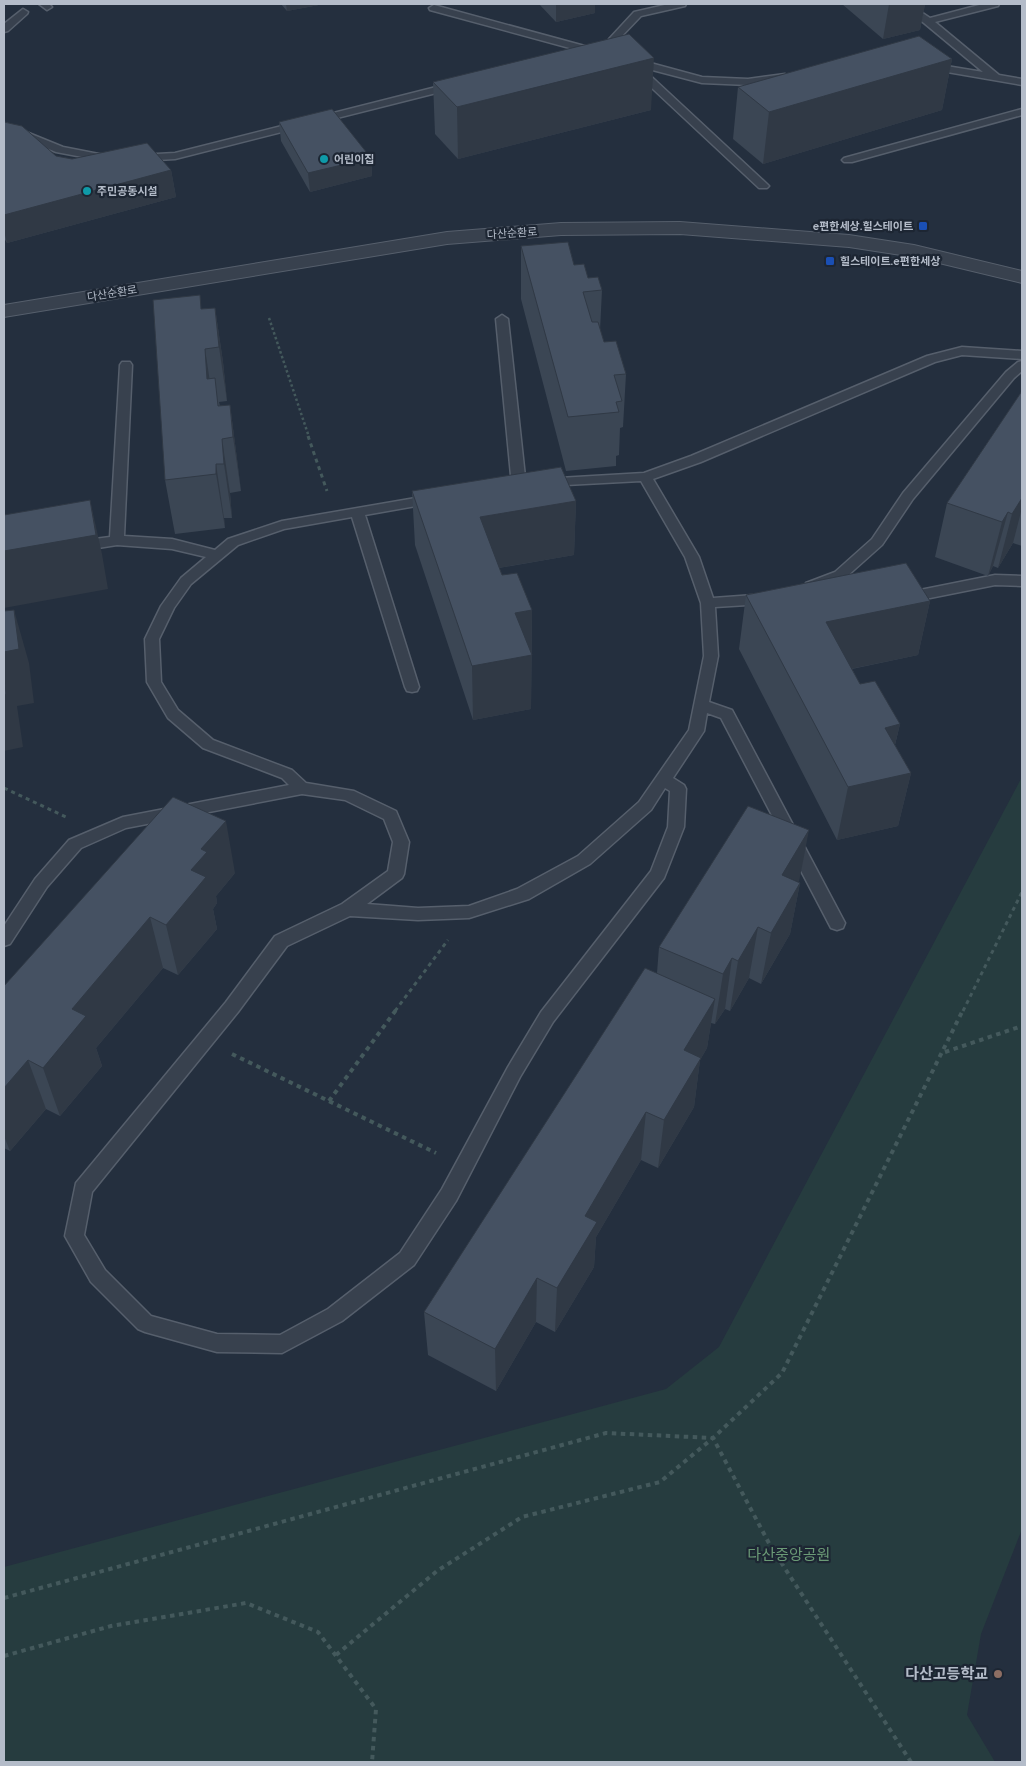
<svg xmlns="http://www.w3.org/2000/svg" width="1026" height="1766" font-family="Quicksand,'Noto Sans KR',sans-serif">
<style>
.green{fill:#263c3f}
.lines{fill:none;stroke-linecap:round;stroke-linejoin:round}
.service-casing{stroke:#565f6c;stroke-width:3}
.tertiary-casing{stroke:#565f6c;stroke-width:2}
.path-far2{stroke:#44595c;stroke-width:2.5;stroke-dasharray:2.5 2.5;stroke-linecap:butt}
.path-far1{stroke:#44595c;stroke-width:3;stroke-dasharray:4 4;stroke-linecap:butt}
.path{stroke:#44595c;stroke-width:4;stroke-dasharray:4.5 4.5;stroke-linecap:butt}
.service{fill:#38414e;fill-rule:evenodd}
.tertiary{fill:#38414e;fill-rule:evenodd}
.wall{fill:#3b4654}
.shaded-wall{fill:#303945}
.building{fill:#455162;stroke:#303945}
.culture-dot{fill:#0f9aa8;stroke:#1d2633;stroke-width:2}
.transit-dot{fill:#1a4fb4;stroke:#1d2633;stroke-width:2}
.education-dot{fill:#8d6e63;stroke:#1d2633;stroke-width:2}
.labels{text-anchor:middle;stroke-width:4.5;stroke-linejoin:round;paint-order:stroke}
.far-poi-label{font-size:11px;font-weight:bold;fill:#b4bcc9;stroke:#1d2633;text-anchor:start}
.far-street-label{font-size:11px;fill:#b4bcc9;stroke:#1d2633}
.near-park-label{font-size:15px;fill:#6b9a76;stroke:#1d2633}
.near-poi-label{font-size:15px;font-weight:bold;fill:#b4bcc9;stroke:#1d2633;text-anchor:end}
</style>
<rect width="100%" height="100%" fill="#242f3e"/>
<path class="green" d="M1022,777V1529L981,1634L967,1715L995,1762H4V1567L666,1389L719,1347Z"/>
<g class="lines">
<g class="service-casing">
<g id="service">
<path d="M39,4H49L52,7L47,10Z"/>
<path d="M669,4H686L685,6L641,16L619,39L632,58L702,77L748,79L785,74L790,77L785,80L748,85L702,83L641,67L767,184L769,186L767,188H759L624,62L609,39L634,12Z"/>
<path d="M898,4H909L930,18L983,4H999L998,6L935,22L999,75L1022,79V85L924,68L923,66L924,64L928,63L983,72L924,23Z"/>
<path d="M434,5L603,51L604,53L599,56L430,10L429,8Z"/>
<path d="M23,9L28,12L27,14L8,31L4,32V24Z"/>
<path d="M456,82L460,83L461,85L460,87L175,159L139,161L133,158L139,155L175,153Z"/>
<path d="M1022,109V115L852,162H844L842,160L844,158Z"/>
<path d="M4,123L63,147L109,156L115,159L109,162L56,152L4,130Z"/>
<path d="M502,315L508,319L526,486L519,490L512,486L496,319Z"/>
<path d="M962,347L1022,351V359L962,355L935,362L701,462L653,479L699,557L713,598L766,594L771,596L773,599L771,602L766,604L715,607L718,656L709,702L732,710L845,923L843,928L837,930L831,928L721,718L707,713L704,731L673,778L684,785L686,789L684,827L664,878L553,1022L520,1077L456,1201L414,1265L342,1321L282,1353L217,1352L145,1332L138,1329L91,1282L65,1236L76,1183L226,1002L275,936L342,904L388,871L393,842L384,819L345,800L302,794L126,828L81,848L47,887L10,944L4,946V926L35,879L69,840L123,817L289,785L282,778L203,748L168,718L147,682L145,639L161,606L181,578L206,557L172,549L117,545L79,551L74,549L72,546L74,543L79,541L110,537L120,365L122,362H130L132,365L124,536L172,539L215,550L228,539L282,521L433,495L438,496L440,499L438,502L433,503L365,515L419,687L417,691L412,692L407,691L405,687L352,517L284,529L238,545L191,584L174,608L159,639L161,682L178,710L213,740L292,770L306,783L354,791L396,811L409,842L404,874L402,878L367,904L418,908L469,906L517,889L578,856L639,802L689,730L704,656L701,603L685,557L641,481L547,486L542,485L540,482L542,479L644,473L691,456L927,356ZM665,788L670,791L668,827L651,871L541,1012L508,1067L442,1189L400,1253L328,1309L280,1335L217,1334L151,1316L105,1270L84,1235L92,1192L238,1012L287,946L350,916L418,920L469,918L529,899L590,864L651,810Z"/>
<path d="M1022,361V371L1014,378L913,499L882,545L845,578L816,589H806L804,586L806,583L835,572L872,539L903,493L1006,372L1018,362Z"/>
<path d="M995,575L1022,576V586L995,585L905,603L900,601L898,598L900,595L905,593Z"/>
</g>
</g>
<g class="tertiary-casing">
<path id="tertiary" d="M680,222L849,235L914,245L1022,271V283L914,257L849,247L680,234L561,235L447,244L4,317V305L447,232L561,223Z"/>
</g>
<path class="path-far2" d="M269,318L309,437"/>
<g class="path-far1">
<path d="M308,436L327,491"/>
<path d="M4,788L66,817"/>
<path d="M395,1011L448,940"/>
<path d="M963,1011L1022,892"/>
</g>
<g class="path">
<path d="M945,1052L1022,1026"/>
<path d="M232,1054L436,1153"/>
<path d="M329,1101L396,1010"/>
<path d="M4,1598L606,1433L713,1438L782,1373L963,1010"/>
<path d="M336,1655L437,1571L522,1517L660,1482L713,1438L771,1547L911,1762"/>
<path d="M4,1656L111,1626L246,1603L318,1632L376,1709L372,1762"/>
</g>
<use href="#service" class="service"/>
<use href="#tertiary" class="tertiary"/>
</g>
<g class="wall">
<path d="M281,4H324L287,11Z"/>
<path d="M539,4H595V13L556,22Z"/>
<path d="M842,4H925L920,30L883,39Z"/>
<path d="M952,59L942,110L763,164L733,139L738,87Z"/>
<path d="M433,82L651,110L458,159L435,134Z"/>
<path d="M4,122L56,156L72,159L171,170L176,197L7,243L4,238Z"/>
<path d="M279,122L371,158L372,176L310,192L281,141Z"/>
<path d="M521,246L574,265L588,278L602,290L600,331L604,342L626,374L623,427L620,428L619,455L616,456V466L566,471L521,299Z"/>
<path d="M215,308L223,362L227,401L219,402L220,406L230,405L237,459L241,491L230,493L232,518H224L225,528L175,534L165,480L202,309Z"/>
<path d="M1022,391V546L1013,543L998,568L993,566L988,576L935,557L947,503Z"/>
<path d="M412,491L576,501L574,555L499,568L502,575L532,610L531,709L473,720L415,545Z"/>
<path d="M746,595L930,601L918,655L852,669L860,684L900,724L895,745L911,773L898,826L837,840L739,649Z"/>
<path d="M235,873L216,896L217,903L213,909L217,929L178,975L163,968L96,1048L102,1066L60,1116L46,1109L10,1151L4,1148V986Z"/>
<path d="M799,882L800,883L790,934L761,984L749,978L730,1011L725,1009L715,1024L711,1023L707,1048L700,1060L694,1107L658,1168L641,1160L596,1237L594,1267L555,1332L536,1322L496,1391L428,1355L424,1312L657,973L659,947Z"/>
</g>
<g class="shaded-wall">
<path d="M286,4H324L287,11Z"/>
<path d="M556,4H595V13L556,22Z"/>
<path d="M889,4H925L920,30L883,39Z"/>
<path d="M654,58L651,110L458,159L457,107Z"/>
<path d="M952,59L942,110L763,164L769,112Z"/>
<path d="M371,158L372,176L310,192L308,173Z"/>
<path d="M171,170L176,197L7,243L4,231V215Z"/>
<path d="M215,308L223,362L227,401L219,347Z"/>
<path d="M205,349L213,402L207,379Z"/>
<path d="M230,405L237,459L241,491L233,437Z"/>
<path d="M222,439L230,493L232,518L224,464Z"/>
<path d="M216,464L224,518L225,528L216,474Z"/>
<path d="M1022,498V508L1013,543L998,568L1012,514Z"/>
<path d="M90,500L102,554L108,589L4,608L10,651L14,610L29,663L34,703L17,706L23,747L4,751V551Z"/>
<path d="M576,501L574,555L481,571L480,517Z"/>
<path d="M1008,512L993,566L988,576L1002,522Z"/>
<path d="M930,601L918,655L816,676L826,622Z"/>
<path d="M532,610L531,709L473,720L472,666L515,613Z"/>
<path d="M900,724L887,777L885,728Z"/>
<path d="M911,773L898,826L837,840L848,787Z"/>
<path d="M226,821L235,873L216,896L217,903L213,909L217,929L178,975L166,925L201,849Z"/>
<path d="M809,830L799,882L782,875Z"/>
<path d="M800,883L790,934L761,984L771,933Z"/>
<path d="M150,917L163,968L96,1048L102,1066L60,1116L43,1068L72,1009Z"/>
<path d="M758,927L749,978L730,1011L738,961Z"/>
<path d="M732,958L725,1009L715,1024L723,974Z"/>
<path d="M715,999L707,1048L700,1060L694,1107L658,1168L664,1120L684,1050Z"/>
<path d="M28,1060L46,1109L10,1151L4,1136V1088Z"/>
<path d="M646,1112L641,1160L596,1237L594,1267L555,1332L557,1288L585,1216Z"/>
<path d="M537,1278L536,1322L496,1391L495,1349Z"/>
</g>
<g class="building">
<path d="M629,34L654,58L457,107L433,82Z"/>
<path d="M919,36L952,59L769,112L738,87Z"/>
<path d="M332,109L371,158L308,173L279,122Z"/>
<path d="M4,122L22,126L56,156L72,159L147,143L171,170L4,215Z"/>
<path d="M568,242L574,265L584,264L588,278L598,277L602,290L583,292L592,322H598L604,342L616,341L626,374L614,375L622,401L616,402L619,412L568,417L521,246Z"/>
<path d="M200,295L201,309L215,308L219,347L205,349L207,379L215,378L218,406L230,405L233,437L222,439L224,464H216V474L165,480L153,300Z"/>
<path d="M1022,391V498L1012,514L1008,512L1002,522L947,503Z"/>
<path d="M561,467L576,501L480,517L502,575L517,573L532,610L515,613L532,655L472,666L412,491Z"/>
<path d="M90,500L96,535L4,551V515Z"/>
<path d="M906,563L930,601L826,622L860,684L875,681L900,724L885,728L911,773L848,787L746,595Z"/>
<path d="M14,610L19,649L4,652V611Z"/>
<path d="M4,673L6,694L4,695Z"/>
<path d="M173,797L226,821L201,849L207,852L191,870L206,877L166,925L150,917L72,1009L86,1016L43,1068L28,1060L4,1088V986Z"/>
<path d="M748,806L809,830L782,875L800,883L771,933L758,927L738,961L732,958L723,974L659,947Z"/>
<path d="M645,968L715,999L684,1050L701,1058L664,1120L646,1112L585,1216L597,1222L557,1288L537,1278L495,1349L424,1312Z"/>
</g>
<g class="culture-dot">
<circle cx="324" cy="159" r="5"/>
<circle cx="87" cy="191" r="5"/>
</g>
<g class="transit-dot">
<rect x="918" y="221" width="10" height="10" rx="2.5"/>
<rect x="825" y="256" width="10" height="10" rx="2.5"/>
</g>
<circle class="education-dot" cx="998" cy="1674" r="5"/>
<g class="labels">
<g class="far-poi-label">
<text x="334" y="163">어린이집</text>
<text x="97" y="195">주민공동시설</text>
<text x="913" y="230" text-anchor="end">e편한세상.힐스테이트</text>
<text x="840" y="265">힐스테이트.e편한세상</text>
</g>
<g class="far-street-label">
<text transform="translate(512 233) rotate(-4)" y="4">다산순환로</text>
<text transform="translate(112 293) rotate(-9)" y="4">다산순환로</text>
</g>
<g class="near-park-label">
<text x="789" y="1560">다산중앙공원</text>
</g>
<g class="near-poi-label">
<text x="988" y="1679">다산고등학교</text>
</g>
</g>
<rect width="1026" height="1766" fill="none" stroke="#b4bcc9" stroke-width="10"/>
</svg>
